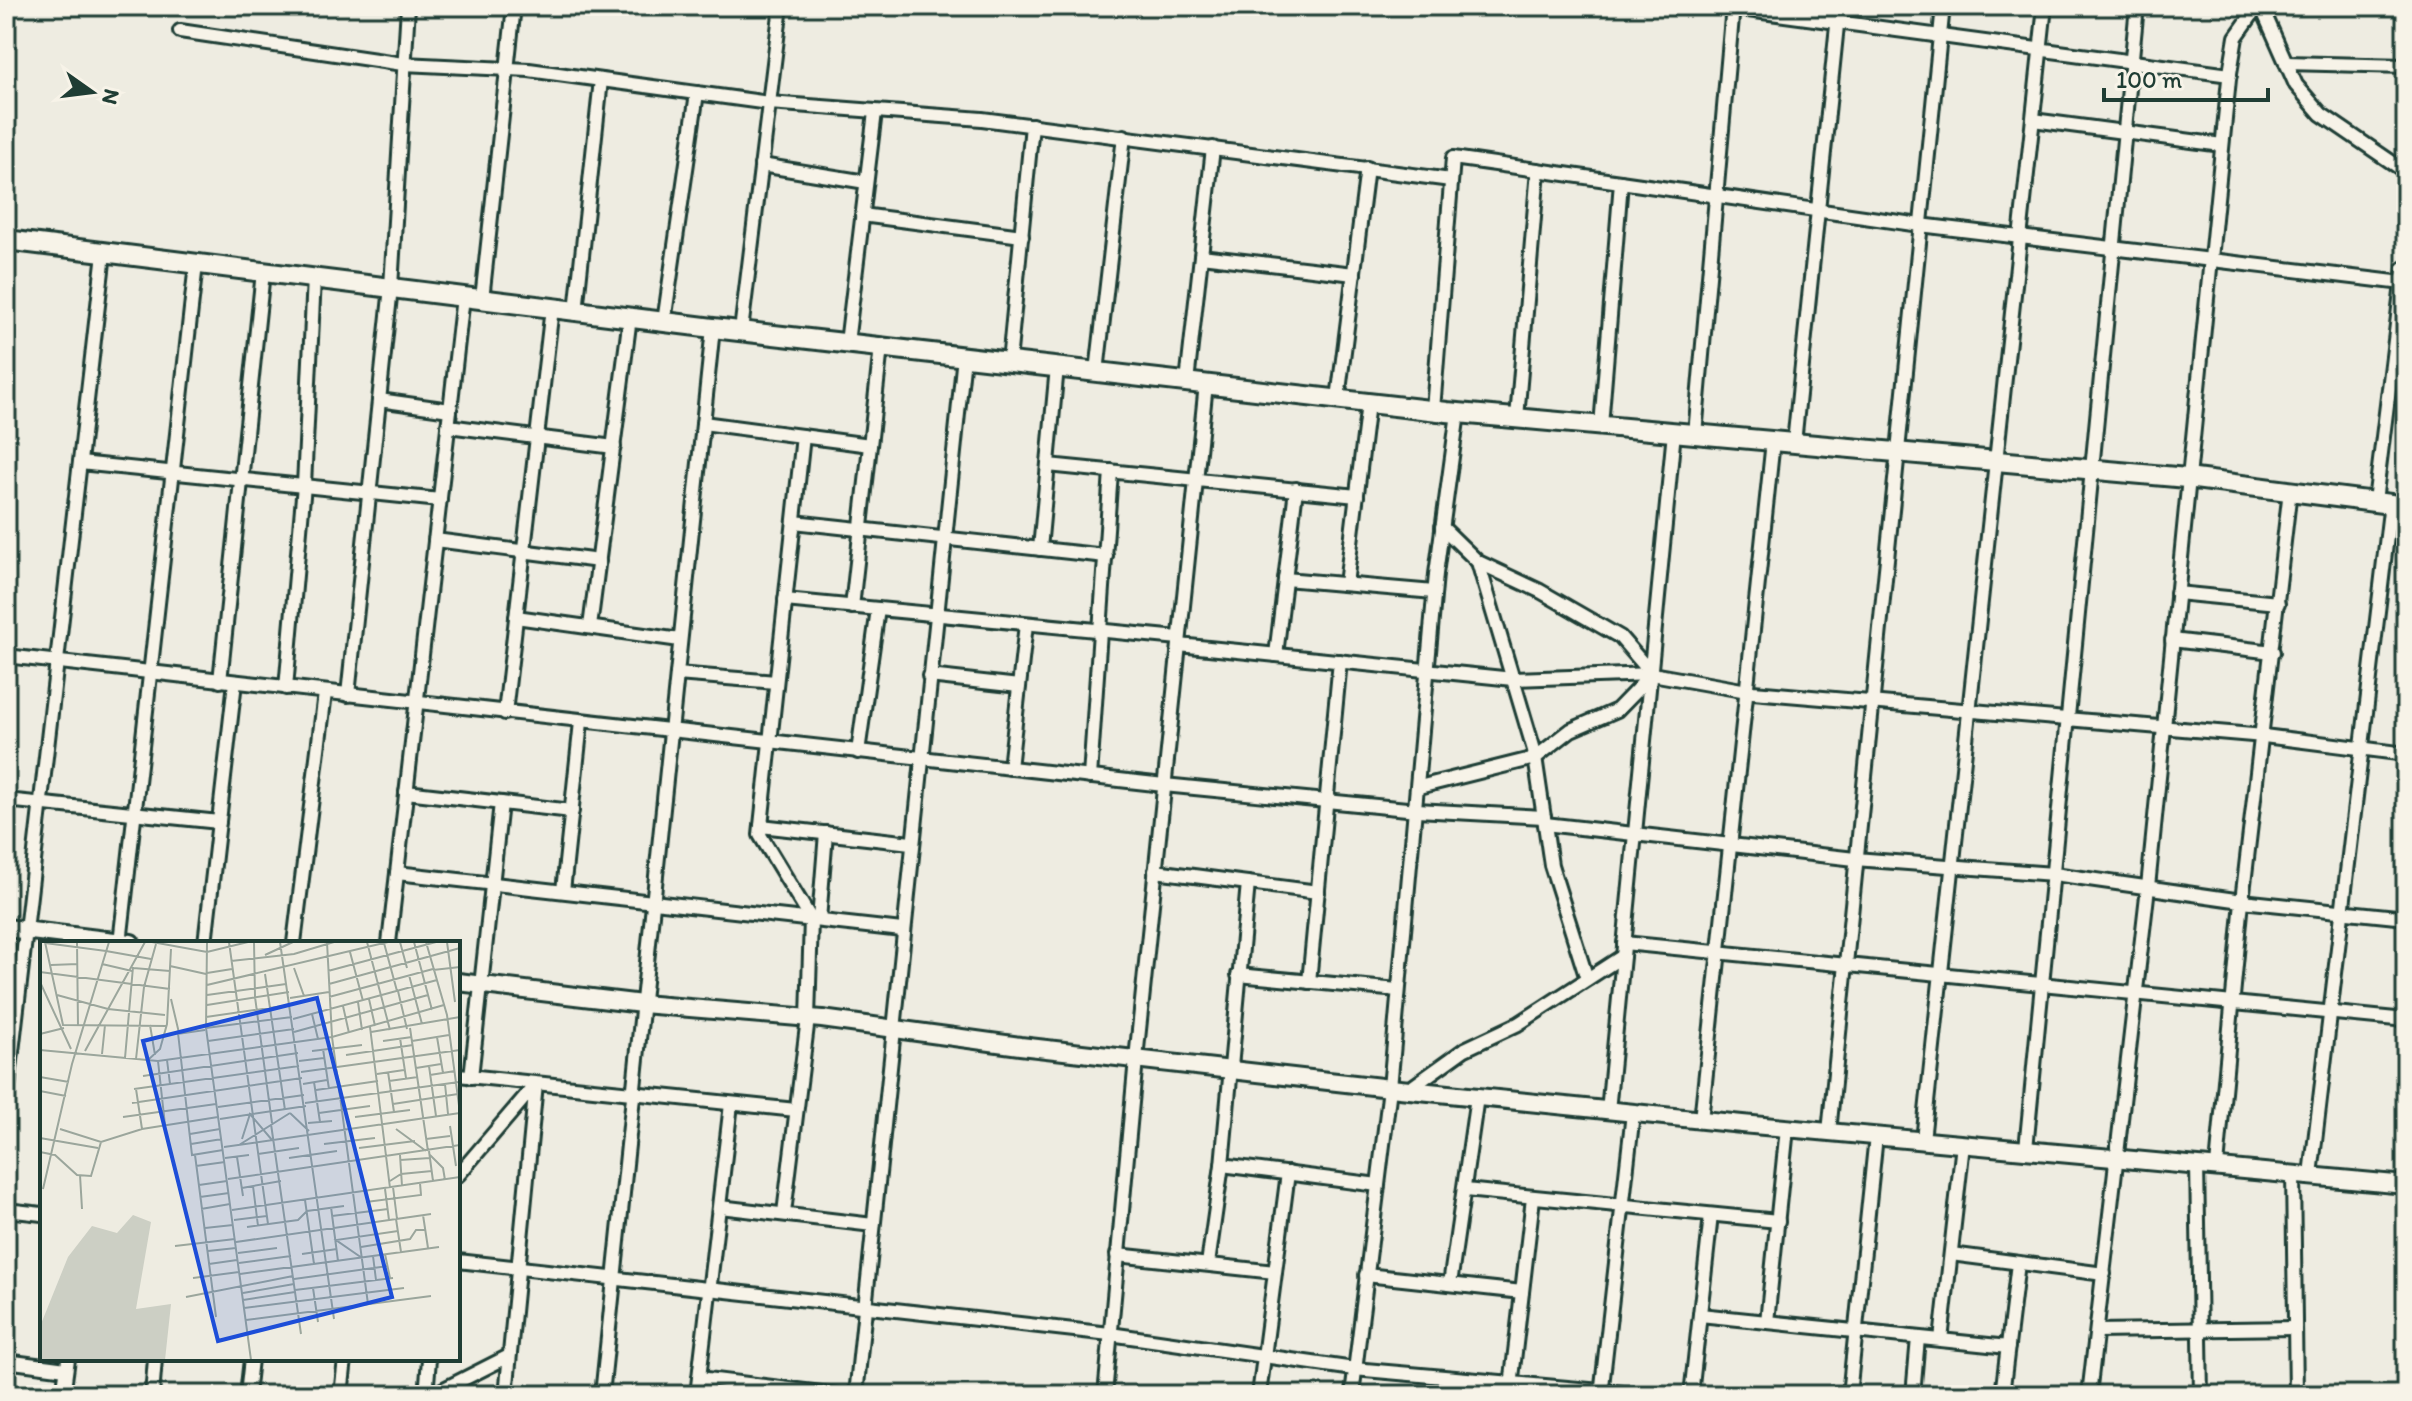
<svg xmlns="http://www.w3.org/2000/svg" width="2412" height="1401" font-family="Itim,sans-serif">
<style>
.lines{fill:none;stroke-linecap:round;stroke-linejoin:round}
.minor-casing{stroke:#1f3d34;stroke-width:18}
.tertiary-casing{stroke:#1f3d34;stroke-width:22}
.secondary-casing{stroke:#1f3d34;stroke-width:24}
.minor{stroke:#f7f3e8;stroke-width:12}
.tertiary{stroke:#f7f3e8;stroke-width:16}
.secondary{stroke:#f7f3e8;stroke-width:18}
.inset-road{fill:none;stroke:#9ba69c;stroke-width:2}
.view{fill:#1d4ed8;fill-opacity:0.15;stroke:#1d4ed8;stroke-width:4}
.inset-edge{fill:none;stroke:#1f3d34;stroke-width:4}
</style>
<rect width="100%" height="100%" fill="#eeece1"/>
<filter id="ink" filterUnits="userSpaceOnUse"><feTurbulence type="fractalNoise" baseFrequency=".0125" numOctaves="2"/><feDisplacementMap in="SourceGraphic" scale="16" xChannelSelector="R" yChannelSelector="G"/><feConvolveMatrix kernelMatrix="1 2 1 2 8 2 1 2 1" color-interpolation-filters="sRGB"/></filter>
<g filter="url(#ink)">
<g class="lines">
<g class="minor-casing">
<g id="minor">
<path d="M2261,6L2296,85L2321,114L2406,172"/>
<path d="M1733,8L2230,75"/>
<path d="M180,31L403,64L529,70L769,103L982,119L1451,180"/>
<path d="M2286,63L2406,66"/>
<path d="M2033,120L2222,145"/>
<path d="M761,165L866,182"/>
<path d="M862,215L1022,236"/>
<path d="M1201,256L1354,274"/>
<path d="M482,299L514,6"/>
<path d="M576,311L601,80"/>
<path d="M664,322L697,93"/>
<path d="M741,331L781,6"/>
<path d="M847,343L875,112"/>
<path d="M1009,362L1032,125"/>
<path d="M1097,372L1124,136"/>
<path d="M1187,382L1213,148"/>
<path d="M1338,399L1367,168"/>
<path d="M379,400L450,410"/>
<path d="M1433,410L1453,158L1920,225L2403,283"/>
<path d="M1517,418L1538,170"/>
<path d="M703,423L870,445"/>
<path d="M448,426L614,447"/>
<path d="M1601,426L1621,182"/>
<path d="M1695,434L1733,6"/>
<path d="M1794,443L1839,6"/>
<path d="M80,463L440,500"/>
<path d="M1048,465L1357,496"/>
<path d="M2375,501L2404,268"/>
<path d="M794,522L1106,556"/>
<path d="M1442,527L1478,562L1534,750L1551,865L1587,979"/>
<path d="M435,540L599,561"/>
<path d="M1040,549L1057,367"/>
<path d="M1285,579L1434,592"/>
<path d="M1346,584L1368,403"/>
<path d="M2177,593L2278,603"/>
<path d="M785,600L1179,638"/>
<path d="M852,607L881,347"/>
<path d="M516,617L680,640"/>
<path d="M590,627L630,317"/>
<path d="M2172,640L2273,652"/>
<path d="M1179,645L1513,679L1652,674L1753,692L2264,736L2406,754"/>
<path d="M1276,655L1296,489"/>
<path d="M6,656L1164,785L1417,810L1544,817"/>
<path d="M677,674L776,682"/>
<path d="M929,676L1019,686"/>
<path d="M220,681L263,272"/>
<path d="M286,688L304,485L314,278"/>
<path d="M348,695L391,287L408,6"/>
<path d="M505,713L552,308"/>
<path d="M858,752L878,609"/>
<path d="M1010,768L1026,624"/>
<path d="M1090,777L1111,471"/>
<path d="M1419,787L1535,758L1571,730L1617,710L1652,674L1620,637L1540,591L1478,562"/>
<path d="M406,792L572,811"/>
<path d="M6,800L219,822"/>
<path d="M1545,824L1855,859L2054,874L2242,901L2406,918"/>
<path d="M761,826L911,843"/>
<path d="M1155,871L1318,892"/>
<path d="M397,873L902,930"/>
<path d="M563,891L581,722"/>
<path d="M819,920L826,833"/>
<path d="M120,943L196,264"/>
<path d="M205,943L235,682"/>
<path d="M294,943L325,693"/>
<path d="M389,943L463,297"/>
<path d="M1624,943L2406,1020"/>
<path d="M1238,975L1398,990"/>
<path d="M1309,982L1340,661"/>
<path d="M458,1075L796,1110"/>
<path d="M471,1077L501,803"/>
<path d="M1408,1090L1465,1049L1518,1024L1623,956"/>
<path d="M6,1104L104,253"/>
<path d="M1608,1111L1674,432"/>
<path d="M1701,1120L1773,441"/>
<path d="M1829,1132L1943,6"/>
<path d="M1923,1140L2045,6"/>
<path d="M2026,1149L2137,6"/>
<path d="M1222,1165L1378,1185"/>
<path d="M2197,1165L2201,1395"/>
<path d="M2217,1166L2242,901L2290,490"/>
<path d="M2293,1174L2296,1395"/>
<path d="M458,1175L536,1084L506,1395"/>
<path d="M2311,1175L2391,502"/>
<path d="M1465,1190L1778,1221"/>
<path d="M720,1207L873,1225"/>
<path d="M6,1210L42,1214"/>
<path d="M784,1213L808,1018L811,919L760,835L803,436"/>
<path d="M1951,1254L2104,1274"/>
<path d="M1117,1255L1275,1272"/>
<path d="M458,1261L1110,1334L1354,1369L1646,1395"/>
<path d="M1208,1264L1222,1165L1248,883"/>
<path d="M1366,1275L1522,1292"/>
<path d="M1450,1284L1477,1097"/>
<path d="M1700,1315L2008,1347"/>
<path d="M1767,1322L1787,1128"/>
<path d="M2097,1331L2295,1328"/>
<path d="M1941,1340L1963,1144"/>
<path d="M6,1361L66,1369"/>
<path d="M699,1378L838,1395"/>
<path d="M63,1395L68,1359"/>
<path d="M152,1395L155,1359"/>
<path d="M247,1395L251,1359"/>
<path d="M341,1395L345,1359"/>
<path d="M426,1395L429,1359"/>
<path d="M432,1395L509,1356"/>
<path d="M602,1395L713,328"/>
<path d="M697,1395L731,1104"/>
<path d="M856,1395L964,356"/>
<path d="M1105,1395L1136,1059L1206,384"/>
<path d="M1259,1395L1288,1173"/>
<path d="M1352,1395L1390,1088L1436,574L1458,413"/>
<path d="M1510,1395L1533,1198"/>
<path d="M1601,1395L1633,1113"/>
<path d="M1691,1395L1711,1215"/>
<path d="M1849,1395L1876,1136"/>
<path d="M1913,1395L1918,1338"/>
<path d="M2002,1395L2018,1263"/>
<path d="M2089,1395L2148,887L2229,79L2236,37L2258,6"/>
</g>
</g>
<g class="tertiary-casing">
<g id="tertiary">
<path d="M6,928L131,943"/>
<path d="M458,982L642,1004L822,1019L1020,1046L1390,1088L1742,1124L2406,1185"/>
</g>
</g>
<g class="secondary-casing">
<path id="secondary" d="M6,240L713,328L1447,412L2187,478L2406,506"/>
</g>
<use href="#minor" class="minor"/>
<use href="#tertiary" class="tertiary"/>
<use href="#secondary" class="secondary"/>
</g>
</g>
<g transform="translate(40 941)">
<rect width="420" height="420" fill="#eeece1"/>
<path d="M93,274L111,281L96,368L131,363L125,419H0L1,383L28,316L52,285L77,292Z" fill="#cccfc4"/>
<path class="inset-road" d="M5,1L23,84L127,85M37,1L38,85M112,1L167,11L208,1M167,1L166,87L211,419M189,1L221,233M214,1L215,56L232,182M240,1L294,378M287,1L292,96L328,363M327,1L350,89M360,1L367,27M374,1L392,69M386,1L407,74L420,172M407,1L415,61M5,2L66,10M344,2L357,50M66,10L111,18M310,11L323,60M225,14L253,1M191,20L254,13L294,1M62,23L92,30M11,24L38,23M130,25L166,33M93,27L130,30M254,27L264,55M393,29L420,26M288,30L396,1M0,31L130,48M167,32L192,28M225,33L245,169M369,34L382,83M0,41L31,108M289,43L420,7M167,44L348,1M358,50L367,88M17,54L68,68L125,74M167,54L246,43M289,56L393,28M250,57L289,51M131,58L139,92M329,58L335,85M318,61L322,89M167,64L249,51M303,65L309,92M272,73L278,98M166,76L250,64M253,78L397,39M110,84L115,114M330,86L350,247M166,87L252,76M370,87L388,210M254,91L388,54M331,91L420,76M138,92L152,214L183,209M0,93L24,87M137,93L165,89M397,96L403,132M360,97L366,137M168,100L254,88M343,100L372,96M372,100L409,94M283,108L289,148M0,109L118,120L292,96L404,64M45,110L105,1M272,110L322,104M62,113L65,84M306,114L373,104M85,117L93,26M96,118L104,46L116,3M108,119L120,108L127,83L131,8M127,119L130,143M118,120L125,184M259,120L284,117M389,125L396,175M376,127L401,123M261,131L420,109M348,131L354,171M337,133L364,129M390,134L415,130M103,135L258,112M0,136L29,141M349,140L378,136M274,141L280,181M263,143L287,139M405,143L408,173M94,148L259,125M96,148L102,188M276,149L338,140M0,150L26,155M92,162L262,137M265,162L419,141M353,163L418,153M178,166L264,154M250,172L269,190M279,172L330,165M83,176L176,163M315,176L370,169M180,178L266,165M268,182L292,180M231,183L261,393M410,185L416,225M20,188L61,201L102,188L178,176M356,188L386,210M150,193L180,188M0,197L58,207M202,198L210,173L232,199M386,198L410,195M151,203L182,198M284,203L335,197M199,204L250,172M184,206L420,172M319,207L375,200M389,210L393,240M0,211L15,214L37,234L51,235L61,201M218,213L259,207M155,214L176,376M360,214L362,245M390,214L403,227L405,239M197,216L203,255M185,217L209,214M249,217L297,210M360,219L390,217M156,225L185,221M221,233L228,283M40,234L42,268M188,238L420,204M350,240L361,233L392,230M159,244L187,240M213,245L218,285M353,246L357,278M202,247L241,240M3,248L32,123L69,1M345,248L349,279M160,256L189,252M265,259L274,323M326,261L381,254L380,242M291,266L298,320M161,268L190,263M192,269L420,236M383,274L388,307M292,275L348,268M356,278L361,311M194,279L227,275M207,286L258,279L267,270L304,265M165,287L193,284M196,301L391,273M135,305L195,298M321,306L370,298L376,289H386M168,310L196,307M198,312L237,307M262,313L297,308M345,313L350,337M333,315L336,339M322,317L296,299L358,290M199,322L251,315M169,323L197,319M200,333L399,306M153,337L199,331M254,338L348,325M273,347L278,381M255,349L353,337M203,352L254,343M146,356L253,335M203,359L255,351M204,367L364,347M206,379L391,355"/>
<path class="view" d="M277,57L352,356L178,400L103,100Z"/>
<rect width="420" height="420" class="inset-edge"/>
</g>
<rect width="2412" height="1401" fill="none" stroke="#f7f3e8" stroke-width="32"/>
<rect x="16" y="16" width="2380" height="1369" fill="none" stroke="#1f3d34" stroke-width="3" filter="url(#ink)"/>
<g transform="translate(92 92) rotate(104)" stroke="#f7f3e8" stroke-width="6" paint-order="stroke">
<path d="M0-6L14 30L0 20L-14 30Z" fill="#1f3d34"/>
<text y="-12" font-size="22" font-weight="bold" text-anchor="middle" fill="#1f3d34">N</text>
</g>
<path d="M2104 88v12h164v-12" fill="none" stroke="#1f3d34" stroke-width="4"/>
<text x="2116" y="88" font-size="24" fill="#1f3d34" stroke="#f7f3e8" stroke-width="6" paint-order="stroke">100 m</text>
</svg>
